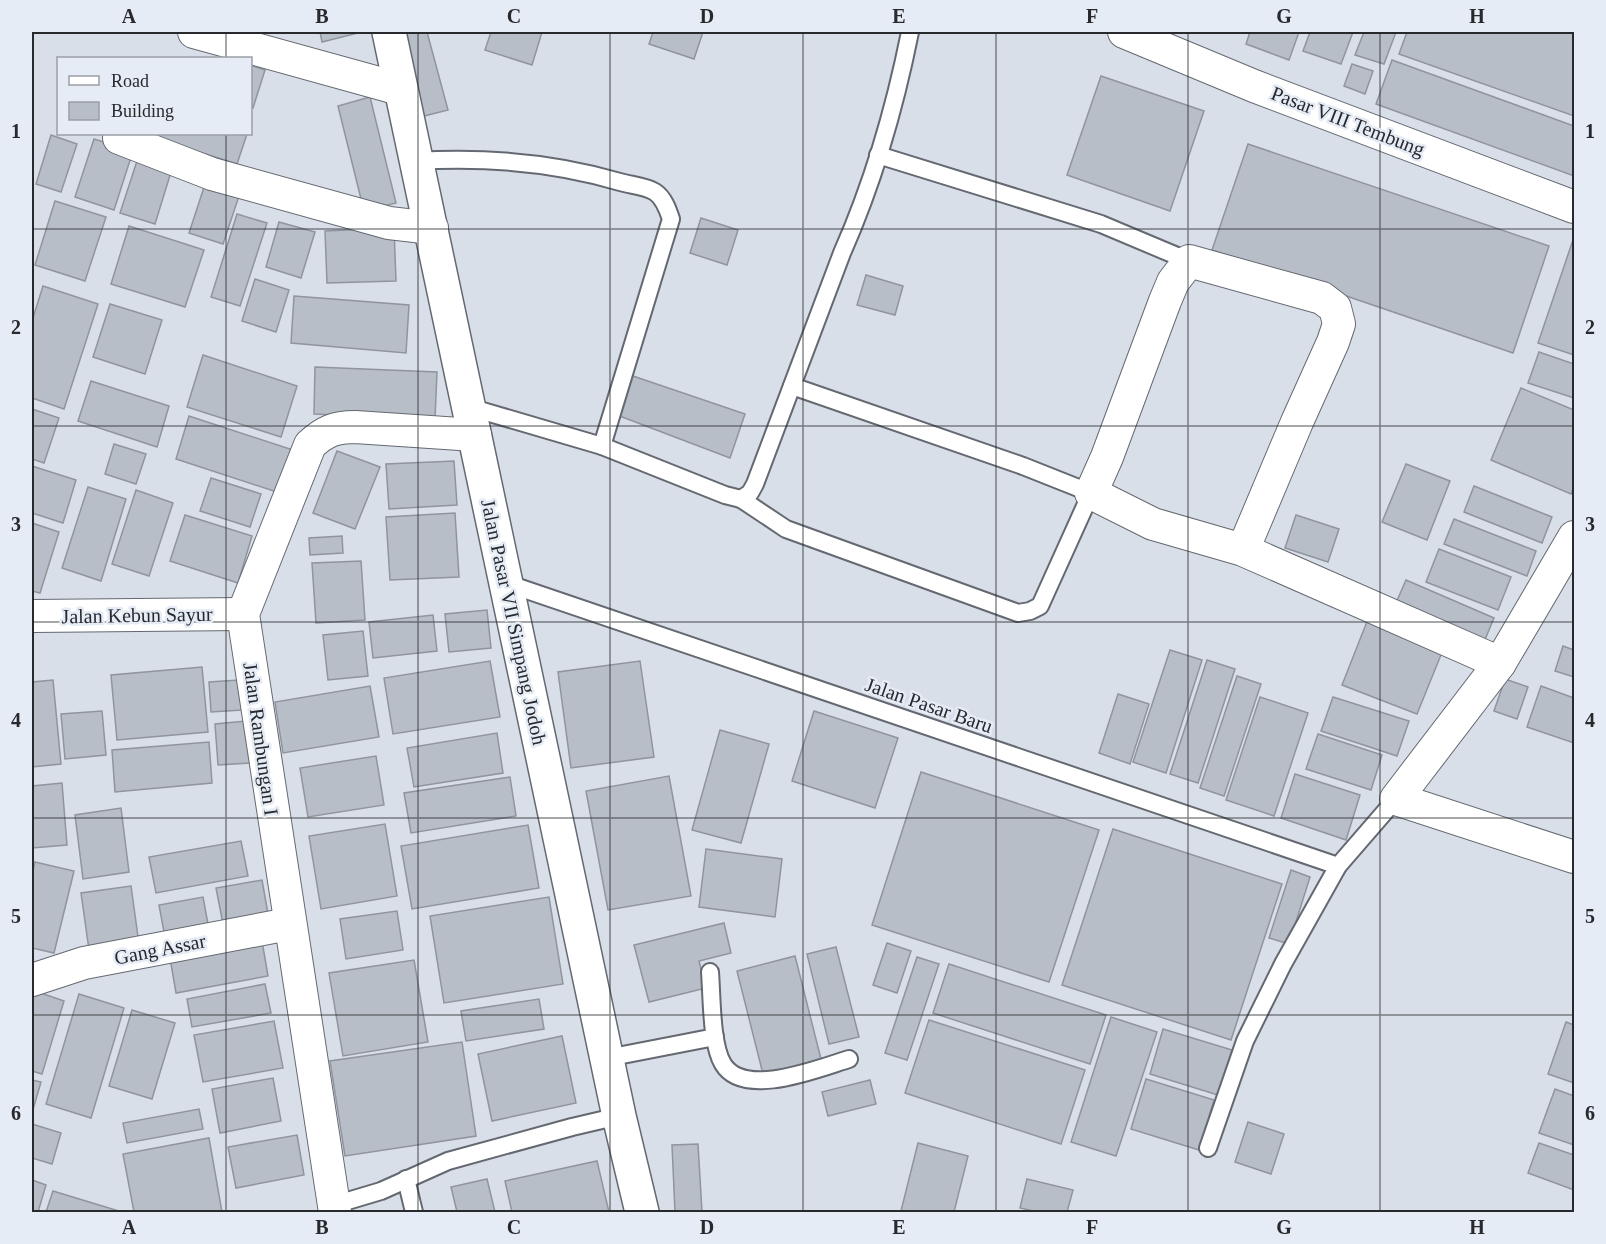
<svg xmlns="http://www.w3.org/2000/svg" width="1606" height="1244" font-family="'Times New Roman',serif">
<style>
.building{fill:#b8bec7;stroke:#8f949d;stroke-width:1.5}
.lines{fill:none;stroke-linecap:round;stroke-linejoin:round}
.service-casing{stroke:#646971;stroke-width:20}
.minor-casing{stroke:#646971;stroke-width:34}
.primary-casing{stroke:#646971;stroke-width:36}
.service{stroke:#fff;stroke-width:16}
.minor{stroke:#fff;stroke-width:32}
.primary{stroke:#fff;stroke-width:33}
.grid{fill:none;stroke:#27292d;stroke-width:1.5;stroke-opacity:0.55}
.labels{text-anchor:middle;stroke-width:5;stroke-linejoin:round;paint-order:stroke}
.street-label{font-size:20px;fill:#27292d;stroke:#e6ecf5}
.neatline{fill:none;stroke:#27292d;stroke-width:2}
.grid-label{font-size:20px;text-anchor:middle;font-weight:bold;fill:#27292d}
</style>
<rect width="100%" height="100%" fill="#d9dfe8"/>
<g class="building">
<path d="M320,32H358V33L322,42Z"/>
<path d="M398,32H427L448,110L420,117Z"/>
<path d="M491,32H542L532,65L485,50Z"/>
<path d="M653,32H703L694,59L649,44Z"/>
<path d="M1250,32H1299L1289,60L1246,44Z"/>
<path d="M1310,32H1353L1341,64L1303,51Z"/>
<path d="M1364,32H1396L1384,64L1355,55Z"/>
<path d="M1407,32H1574V116L1399,54Z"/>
<path d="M1392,60L1574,126V176L1376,104Z"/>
<path d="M1352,64L1373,71L1365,94L1344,86Z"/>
<path d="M250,65L265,70L253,108H250Z"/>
<path d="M1101,76L1204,111L1170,211L1067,175Z"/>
<path d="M370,97L396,203L364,211L338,106Z"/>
<path d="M143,134H247L237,164Z"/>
<path d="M51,135L77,144L61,192L36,184Z"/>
<path d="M94,139L133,151L114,210L75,197Z"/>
<path d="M1248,144L1549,246L1513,353L1212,250Z"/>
<path d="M137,161L171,172L155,224L120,213Z"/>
<path d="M208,175L242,187L223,244L189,233Z"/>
<path d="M55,201L106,217L85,281L35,265Z"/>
<path d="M237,214L267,223L240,306L211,297Z"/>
<path d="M701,218L738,230L727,265L690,253Z"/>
<path d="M279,222L315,232L301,278L266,267Z"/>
<path d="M129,226L204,250L185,307L111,284Z"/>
<path d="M394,228L396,281L327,283L325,231Z"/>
<path d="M1574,237V355L1538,343Z"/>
<path d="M866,275L903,286L895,315L857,305Z"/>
<path d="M255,279L289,290L276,332L242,321Z"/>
<path d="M43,286L98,304L64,409L32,398V321Z"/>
<path d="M294,296L409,305L406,353L291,343Z"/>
<path d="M110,304L162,320L145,374L93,357Z"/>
<path d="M1539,352L1574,364V398L1528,383Z"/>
<path d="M203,355L297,386L281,437L187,407Z"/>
<path d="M315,367L437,372L435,419L314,414Z"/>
<path d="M633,376L745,414L730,458L617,415Z"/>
<path d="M91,381L169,406L157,447L78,421Z"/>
<path d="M1521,388L1574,410V486L1571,494L1491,460Z"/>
<path d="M32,409L59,418L44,463L32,459Z"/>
<path d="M189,416L296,451L283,494L176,459Z"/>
<path d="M114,444L146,454L136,484L105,474Z"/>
<path d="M337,451L380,467L355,529L313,513Z"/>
<path d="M454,461L457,505L389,509L386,464Z"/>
<path d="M1406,464L1450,481L1427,540L1382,522Z"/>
<path d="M32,466L76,480L63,523L32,513Z"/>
<path d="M211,478L261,494L250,527L200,511Z"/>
<path d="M1474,486L1552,517L1542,543L1464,512Z"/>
<path d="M88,487L126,499L101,581L62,568Z"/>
<path d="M136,490L173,503L149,576L112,564Z"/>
<path d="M455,513L459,577L390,580L386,517Z"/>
<path d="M185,515L252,536L238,583L170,561Z"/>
<path d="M1296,515L1339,529L1328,562L1285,548Z"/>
<path d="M1454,519L1536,551L1527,576L1444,544Z"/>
<path d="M32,523L59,532L40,593L32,591Z"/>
<path d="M342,536L343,553L310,555L309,538Z"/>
<path d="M1439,549L1511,577L1498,610L1426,582Z"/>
<path d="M361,561L365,620L316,623L312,563Z"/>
<path d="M1406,580L1494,618L1484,642L1395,605Z"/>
<path d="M487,610L491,648L449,652L445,614Z"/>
<path d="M1370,614L1445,645L1417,714L1342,685Z"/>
<path d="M433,615L437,651L373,658L369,622Z"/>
<path d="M363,631L368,676L328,680L323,635Z"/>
<path d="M1563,646L1574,650V677L1555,671Z"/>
<path d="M1170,650L1202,660L1166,773L1133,762Z"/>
<path d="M1207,660L1235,669L1198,783L1170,774Z"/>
<path d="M490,661L500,717L393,734L384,678Z"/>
<path d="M640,661L654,757L571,768L558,672Z"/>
<path d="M202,667L208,732L117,740L111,675Z"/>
<path d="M1237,676L1261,684L1224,796L1200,788Z"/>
<path d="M1505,679L1528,687L1517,719L1494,711Z"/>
<path d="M53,680L61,764L32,767V682Z"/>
<path d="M239,680L242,710L211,712L209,682Z"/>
<path d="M370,686L379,737L283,753L275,702Z"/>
<path d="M1541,686L1574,698V743L1527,727Z"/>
<path d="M1118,694L1149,704L1130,764L1099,753Z"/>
<path d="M1260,697L1308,713L1274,816L1226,800Z"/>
<path d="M1333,697L1409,721L1397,756L1321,731Z"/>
<path d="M102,711L106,755L65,759L61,714Z"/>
<path d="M814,711L898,738L875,808L792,781Z"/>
<path d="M246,721L250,763L218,765L215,724Z"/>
<path d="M720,730L769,744L741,843L692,830Z"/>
<path d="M497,733L503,773L414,787L407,748Z"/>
<path d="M1318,734L1382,755L1371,790L1306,769Z"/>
<path d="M209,742L212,783L115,792L112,750Z"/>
<path d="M376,756L384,805L308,817L300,768Z"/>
<path d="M921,772L1099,830L1049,982L872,925Z"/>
<path d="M1295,774L1360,795L1346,840L1281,818Z"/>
<path d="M669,776L691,896L608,910L586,791Z"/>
<path d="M510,777L516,816L411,833L404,793Z"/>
<path d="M62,783L67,845L32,848V786Z"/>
<path d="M121,808L129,872L83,879L75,815Z"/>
<path d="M385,824L397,896L321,909L309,836Z"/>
<path d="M528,825L539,888L412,909L401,846Z"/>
<path d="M1113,829L1282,884L1231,1040L1062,985Z"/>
<path d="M241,841L248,876L156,893L149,857Z"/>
<path d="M706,849L782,859L775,917L699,907Z"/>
<path d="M35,862L74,871L54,953L32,948V874Z"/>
<path d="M1291,870L1310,877L1289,944L1269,938Z"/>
<path d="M262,880L270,925L225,934L216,888Z"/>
<path d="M131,886L140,951L90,957L81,893Z"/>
<path d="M203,897L210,935L166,943L159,905Z"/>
<path d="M549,897L563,984L444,1003L430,916Z"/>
<path d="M397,911L403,950L346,959L340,919Z"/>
<path d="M724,923L731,953L699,961L706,988L649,1002L634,945Z"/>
<path d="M262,941L268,976L176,993L170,958Z"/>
<path d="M887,943L911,951L897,993L873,985Z"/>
<path d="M836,947L859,1037L829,1044L807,954Z"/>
<path d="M795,956L821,1059L763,1074L737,971Z"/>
<path d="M917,957L939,964L907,1060L885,1053Z"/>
<path d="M414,960L428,1042L343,1056L329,973Z"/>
<path d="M949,964L1106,1015L1090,1064L933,1013Z"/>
<path d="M265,984L271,1013L192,1027L187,999Z"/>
<path d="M32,990L64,1001L42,1074L32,1071Z"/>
<path d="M79,994L124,1008L91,1118L46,1104Z"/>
<path d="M539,999L544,1029L466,1041L461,1011Z"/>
<path d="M132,1010L175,1023L152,1099L109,1086Z"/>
<path d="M1111,1017L1157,1032L1116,1156L1071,1142Z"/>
<path d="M929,1020L1085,1070L1061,1144L905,1093Z"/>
<path d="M274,1021L283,1068L203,1082L194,1035Z"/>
<path d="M1566,1022L1574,1025V1083L1548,1074Z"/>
<path d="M1163,1029L1232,1050L1218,1095L1150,1074Z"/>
<path d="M562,1036L576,1103L492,1121L478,1054Z"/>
<path d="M462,1042L476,1136L345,1156L330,1061Z"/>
<path d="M273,1078L281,1121L220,1133L212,1089Z"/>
<path d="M1146,1079L1214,1100L1199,1150L1131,1129Z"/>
<path d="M32,1080L41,1082L32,1113Z"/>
<path d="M870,1080L876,1104L828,1116L822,1092Z"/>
<path d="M1555,1089L1574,1096V1145L1539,1133Z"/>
<path d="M199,1109L203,1129L127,1143L123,1123Z"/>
<path d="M1248,1122L1284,1134L1271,1174L1235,1162Z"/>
<path d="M32,1124L61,1133L52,1164L32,1158Z"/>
<path d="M297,1135L304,1175L236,1188L228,1147Z"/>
<path d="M209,1138L222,1212H134L123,1154Z"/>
<path d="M918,1143L968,1156L954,1212H908L901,1211Z"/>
<path d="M1539,1143L1574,1155V1190L1528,1173Z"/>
<path d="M698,1144L702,1212H675L672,1145Z"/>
<path d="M597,1161L609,1212H512L505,1181Z"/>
<path d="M487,1179L495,1212H457L451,1187Z"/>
<path d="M1027,1179L1073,1190L1067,1212H1038L1020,1208Z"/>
<path d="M32,1180L46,1185L38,1212H32Z"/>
<path d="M53,1191L122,1212H46Z"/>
</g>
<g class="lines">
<g class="service-casing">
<g id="service">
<path d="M878,155L1101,224L1189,261"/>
<path d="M416,161C485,157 553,162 620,182C630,185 646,186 655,192C664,198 668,210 671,219L602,446"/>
<path d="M469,407L602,446L725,495L741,499L750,493L755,484L842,253C873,183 895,107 910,32"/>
<path d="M741,499L786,529L1018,613L1030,611L1040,606L1091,493L1023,466L792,386"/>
<path d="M506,583L1338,866"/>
<path d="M710,972C712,997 711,1044 723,1064C744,1099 819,1068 849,1059"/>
<path d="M607,1058L715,1037"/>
<path d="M1208,1148L1245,1041L1283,964L1338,866L1396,799"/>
<path d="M406,1179L414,1212"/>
<path d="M334,1205L381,1191L448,1161L572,1127L619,1116"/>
</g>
</g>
<g class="minor-casing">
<g id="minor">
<path d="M194,32L400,89"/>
<path d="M1124,32L1254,86L1574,207"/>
<path d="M119,138L212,174L389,223L432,228"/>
<path d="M1574,537L1500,663L1396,799L1574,857"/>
<path d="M1243,550L1297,422L1333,342L1339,324L1335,308L1322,298L1189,261L1173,282L1165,301L1107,457L1091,493L1153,524L1243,550L1500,663"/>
<path d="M32,616L243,614"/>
<path d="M32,980L84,963L289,924"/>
<path d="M335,1212L243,614L310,445C325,431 335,427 355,427L475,435"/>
</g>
</g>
<g class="primary-casing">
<path id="primary" d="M389,32L619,1116L642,1212"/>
</g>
<use href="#service" class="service"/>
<use href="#minor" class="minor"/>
<use href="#primary" class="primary"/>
</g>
<path class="grid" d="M226,32V58M418,32V1212M610,32V1212M803,32V1212M996,32V1212M1188,32V1212M1380,32V1212M226,134V1212M32,229H1574M32,426H1574M32,622H1574M32,818H1574M32,1015H1574"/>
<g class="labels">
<g class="street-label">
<text transform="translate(1348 121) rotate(21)" y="7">Pasar VIII Tembung</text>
<text transform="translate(137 615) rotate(-1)" y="7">Jalan Kebun Sayur</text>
<text transform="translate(514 622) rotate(78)" y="7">Jalan Pasar VII Simpang Jodoh</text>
<text transform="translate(929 705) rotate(19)" y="7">Jalan Pasar Baru</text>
<text transform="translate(261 739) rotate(82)" y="7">Jalan Rambungan I</text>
<text transform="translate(160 949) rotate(-11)" y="7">Gang Assar</text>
</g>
</g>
<rect width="1606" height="1244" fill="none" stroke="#e6ecf5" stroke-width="66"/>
<rect x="57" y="57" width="195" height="78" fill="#e6ecf5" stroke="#9a9ea5" stroke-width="1.5"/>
<rect x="69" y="76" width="30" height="9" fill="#ffffff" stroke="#9a9ea5" stroke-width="1.5"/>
<text x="111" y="87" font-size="18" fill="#27292d">Road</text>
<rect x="69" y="102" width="30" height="18" fill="#b8bec7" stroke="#9a9ea5" stroke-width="1.5"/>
<text x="111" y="117" font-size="18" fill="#27292d">Building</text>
<rect x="33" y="33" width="1540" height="1178" class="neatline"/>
<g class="grid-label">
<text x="129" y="23">A</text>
<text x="322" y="23">B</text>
<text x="514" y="23">C</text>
<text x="707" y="23">D</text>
<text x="899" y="23">E</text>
<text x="1092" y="23">F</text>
<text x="1284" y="23">G</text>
<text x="1477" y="23">H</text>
<text x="16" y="138">1</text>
<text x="1590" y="138">1</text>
<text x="16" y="334">2</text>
<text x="1590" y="334">2</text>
<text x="16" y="531">3</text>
<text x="1590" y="531">3</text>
<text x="16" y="727">4</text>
<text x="1590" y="727">4</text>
<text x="16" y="923">5</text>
<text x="1590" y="923">5</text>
<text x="16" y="1120">6</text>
<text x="1590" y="1120">6</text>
<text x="129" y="1234">A</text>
<text x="322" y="1234">B</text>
<text x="514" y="1234">C</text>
<text x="707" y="1234">D</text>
<text x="899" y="1234">E</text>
<text x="1092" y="1234">F</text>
<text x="1284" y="1234">G</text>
<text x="1477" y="1234">H</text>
</g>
</svg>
